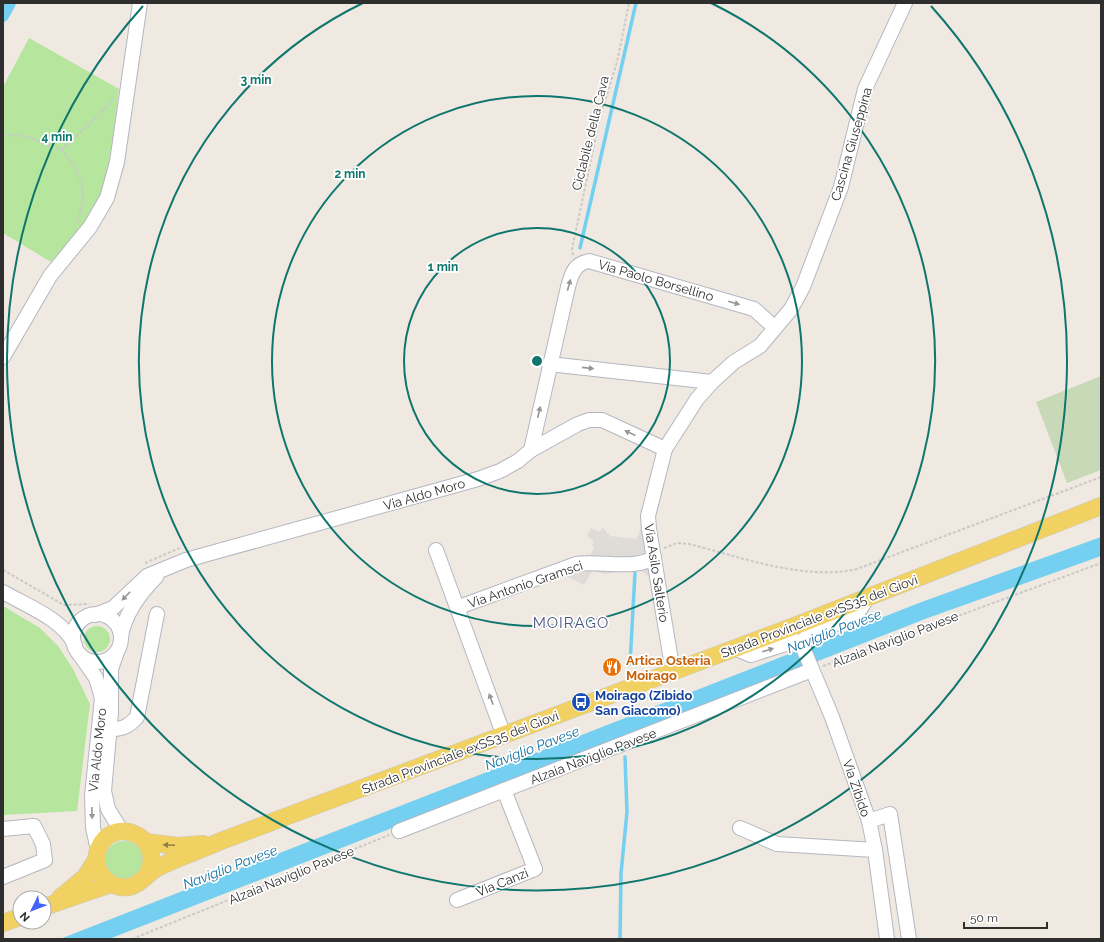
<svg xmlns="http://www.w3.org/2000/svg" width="1104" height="942" font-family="Raleway,sans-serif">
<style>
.green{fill:#b6e59e}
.cemetery{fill:#c8d9b8}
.plaza{fill:#dfdcd8}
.water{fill:#75cff0}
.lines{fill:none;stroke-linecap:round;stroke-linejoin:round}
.stream{stroke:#75cff0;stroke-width:3.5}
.canal{stroke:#75cff0;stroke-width:12}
.minor-casing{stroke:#b4b7c1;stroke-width:16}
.major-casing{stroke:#c9c9c9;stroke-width:18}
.path{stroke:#c9c9c9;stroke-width:2;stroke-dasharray:3 2;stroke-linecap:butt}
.minor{stroke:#fff;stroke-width:14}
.major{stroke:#f2d163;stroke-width:17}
.oneway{fill:#969696}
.oneway2{fill:#908048}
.ring{fill:none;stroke:#0f766e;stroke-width:2}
.labels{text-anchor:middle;stroke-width:3.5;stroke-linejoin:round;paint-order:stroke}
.street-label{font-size:13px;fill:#2e2e2e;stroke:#fff}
.food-label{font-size:13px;font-weight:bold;fill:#c56008;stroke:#fff;text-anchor:start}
.transit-label{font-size:13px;font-weight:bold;fill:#164399;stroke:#fff;text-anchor:start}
.water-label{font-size:14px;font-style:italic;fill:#0d6fa3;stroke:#fff}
.quarter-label{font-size:15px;letter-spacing:1px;fill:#4d5680;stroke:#fff}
.centre{fill:#0f766e;stroke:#fff;stroke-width:2}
.ring-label{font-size:12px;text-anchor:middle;font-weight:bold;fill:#0f766e;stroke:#fff;stroke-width:3.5;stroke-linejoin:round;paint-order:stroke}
</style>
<rect width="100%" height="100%" fill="#efe9e1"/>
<g class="green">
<path d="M29,38L119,89C113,131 111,187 86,222C76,236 62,249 51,262L3,233V87Z"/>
<path d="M3,606L40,628L58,646L73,669L90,704L77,811L3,815Z"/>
<circle cx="97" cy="639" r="13"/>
<circle cx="124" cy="860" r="19"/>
</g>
<path class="cemetery" d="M1101,376V470L1067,483L1036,402Z"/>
<path class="plaza" d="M642,524L650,577L639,569L629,566L621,572L604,574L593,570L584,585L565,576L561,565L586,556L587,554L590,555L594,547L592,545L594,542L587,536L591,528L600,532L602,527L610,536L637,539Z"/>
<path class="water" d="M1101,537V556L925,619L109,939H60L919,603Z"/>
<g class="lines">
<g class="stream">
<path d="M580,248L636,3"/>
<path d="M630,664L635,573"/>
<path d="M620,939L621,873L627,812L625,757"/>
</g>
<path class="canal" d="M3,16L10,3"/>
<g class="minor-casing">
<g id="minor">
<path d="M3,357L50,276L90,227L107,198L117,162L140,3"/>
<path d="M549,364L712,382"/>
<path d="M531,450L568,287C572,273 574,264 589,261L754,309L774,327"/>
<path d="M436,550L458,610"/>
<path d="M3,592C27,606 63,619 75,645"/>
<circle cx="97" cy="638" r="24"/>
<path d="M95,615L113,608L147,576L186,560L478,479L500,471L518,461L531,450L578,424L589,420H602L665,449"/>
<path d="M121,638C123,616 141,592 156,577"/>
<path d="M801,643C803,634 845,622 855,615C860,611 864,603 868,597"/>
<path d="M734,648L751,655L795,641L801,643L832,717L869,821L875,850L887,939"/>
<path d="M117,652L111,669V713L104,791L108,809L122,832"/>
<path d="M80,655L96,678L102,698L92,796L93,828L98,850"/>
<path d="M673,672L649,529L648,516L665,449L697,399L712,382L734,362L760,346L791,309L803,287L841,187L865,89L905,3"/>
<path d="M109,729C122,730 129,726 137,717L157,614"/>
<path d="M504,736L458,610L459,607L576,564C597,560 637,571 654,557"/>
<path d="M869,821L890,814L909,939"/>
<path d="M740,828L777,844L875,850"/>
<path d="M3,829L34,826L43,844L45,860L3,877"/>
<path d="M399,831L812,670"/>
<path d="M457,900L535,869L504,790"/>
</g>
</g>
<g class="major-casing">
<g id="major">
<path d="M146,842L177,846L203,844"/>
<path d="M148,873C165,835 111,814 98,850C91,870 109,890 129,887C142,884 148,872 159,867C179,857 201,850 221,841L797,625L1101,506"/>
<path d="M60,898L85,877L96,860"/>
<path d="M44,907L111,884"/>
<path d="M3,923L20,917"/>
</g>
</g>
<g class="path">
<path d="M3,135L24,136L61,150L74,165L83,188V202L77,223"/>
<path d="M61,150L103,111L113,99"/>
<path d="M573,255L572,249L600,117L617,62L629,3"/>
<path d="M664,548L677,543L689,544C741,557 804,581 857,569L1101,477"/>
<path d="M145,563L182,547"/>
<path d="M3,570L64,605L89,604"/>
<path d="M823,666L1101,563"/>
<path d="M132,939L389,835"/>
</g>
<use href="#minor" class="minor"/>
<use href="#major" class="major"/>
</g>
<defs><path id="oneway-solid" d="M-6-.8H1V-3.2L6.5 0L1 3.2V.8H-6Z"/></defs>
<g class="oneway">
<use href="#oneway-solid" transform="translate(569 285) rotate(-75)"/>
<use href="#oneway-solid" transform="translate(734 303) rotate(16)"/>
<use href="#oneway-solid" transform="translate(588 368) rotate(6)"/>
<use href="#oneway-solid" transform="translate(539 412) rotate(-77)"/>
<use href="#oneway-solid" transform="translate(630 433) rotate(-155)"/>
<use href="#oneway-solid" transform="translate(126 596) rotate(134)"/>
<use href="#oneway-solid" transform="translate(768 650) rotate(-18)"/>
<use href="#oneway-solid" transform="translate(491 699) rotate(-110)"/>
<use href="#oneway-solid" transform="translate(92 813) rotate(88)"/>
</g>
<use class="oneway2" href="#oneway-solid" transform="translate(169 845) rotate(-177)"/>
<g class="ring">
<circle cx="537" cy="361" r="133"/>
<circle cx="537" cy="361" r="265"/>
<path d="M711 3A398 398 0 1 1 363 3"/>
<path d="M931 6A530 530 0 1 1 143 6"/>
</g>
<defs>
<g id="restaurant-disc" transform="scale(1)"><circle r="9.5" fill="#e8710a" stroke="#fff"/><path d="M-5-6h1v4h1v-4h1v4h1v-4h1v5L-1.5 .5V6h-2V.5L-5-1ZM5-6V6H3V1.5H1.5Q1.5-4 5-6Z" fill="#fff"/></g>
<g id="bus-disc" transform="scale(1)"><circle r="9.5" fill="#1a4fb4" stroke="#fff"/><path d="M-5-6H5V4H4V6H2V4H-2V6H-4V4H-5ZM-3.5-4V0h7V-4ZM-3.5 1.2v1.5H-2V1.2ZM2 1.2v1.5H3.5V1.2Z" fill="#fff"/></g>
</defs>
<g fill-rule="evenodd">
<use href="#restaurant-disc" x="612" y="667"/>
<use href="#bus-disc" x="581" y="702"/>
</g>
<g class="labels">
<g class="street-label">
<text transform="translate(590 133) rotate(-76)" y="5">Ciclabile della Cava</text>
<text transform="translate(851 144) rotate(-74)" y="5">Cascina Giuseppina</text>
<text transform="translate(656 280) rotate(16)" y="5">Via Paolo Borsellino</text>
<text transform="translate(424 494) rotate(-16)" y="5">Via Aldo Moro</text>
<text transform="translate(657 573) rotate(81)" y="5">Via Asilo Salterio</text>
<text transform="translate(525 584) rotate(-19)" y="5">Via Antonio Gramsci</text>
<text transform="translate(819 616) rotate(-21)" y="5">Strada Provinciale exSS35 dei Giovi</text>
<text transform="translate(895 639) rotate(-21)" y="5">Alzaia Naviglio Pavese</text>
<text transform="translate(97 750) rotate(-84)" y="5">Via Aldo Moro</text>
<text transform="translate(460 752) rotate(-21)" y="5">Strada Provinciale exSS35 dei Giovi</text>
<text transform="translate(593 756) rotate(-21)" y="5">Alzaia Naviglio Pavese</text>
<text transform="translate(857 788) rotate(71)" y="5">Via Zibido</text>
<text transform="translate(291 875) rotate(-22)" y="5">Alzaia Naviglio Pavese</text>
<text transform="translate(502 882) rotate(-22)" y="5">Via Canzi</text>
</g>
<g class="food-label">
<text x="626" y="665">Artica Osteria<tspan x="626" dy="15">Moirago</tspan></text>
</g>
<g class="transit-label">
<text x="595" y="700">Moirago (Zibido<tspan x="595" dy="15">San Giacomo)</tspan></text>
</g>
<g class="water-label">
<text transform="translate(834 631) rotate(-21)" y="5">Naviglio Pavese</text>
<text transform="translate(532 748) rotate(-21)" y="5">Naviglio Pavese</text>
<text transform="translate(230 867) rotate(-21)" y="5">Naviglio Pavese</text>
</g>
<g class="quarter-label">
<text x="571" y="628">MOIRAGO</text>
</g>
</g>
<circle cx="537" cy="361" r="6" class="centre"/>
<g class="ring-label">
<text x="256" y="84">3 min</text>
<text x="57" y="141">4 min</text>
<text x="350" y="178">2 min</text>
<text x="443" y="271">1 min</text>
</g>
<rect width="1104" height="942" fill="none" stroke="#2e2e2e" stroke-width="8"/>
<g transform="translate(32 910) rotate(227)"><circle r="19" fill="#ffffff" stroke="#ababab"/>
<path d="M0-3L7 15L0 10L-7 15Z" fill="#4264fb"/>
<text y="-6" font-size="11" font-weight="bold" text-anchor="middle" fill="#2e2e2e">N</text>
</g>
<path d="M964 922v6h83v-6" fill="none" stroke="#2e2e2e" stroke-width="2"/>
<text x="970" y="922" font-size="12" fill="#2e2e2e" stroke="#ffffff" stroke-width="3" paint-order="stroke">50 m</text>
</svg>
